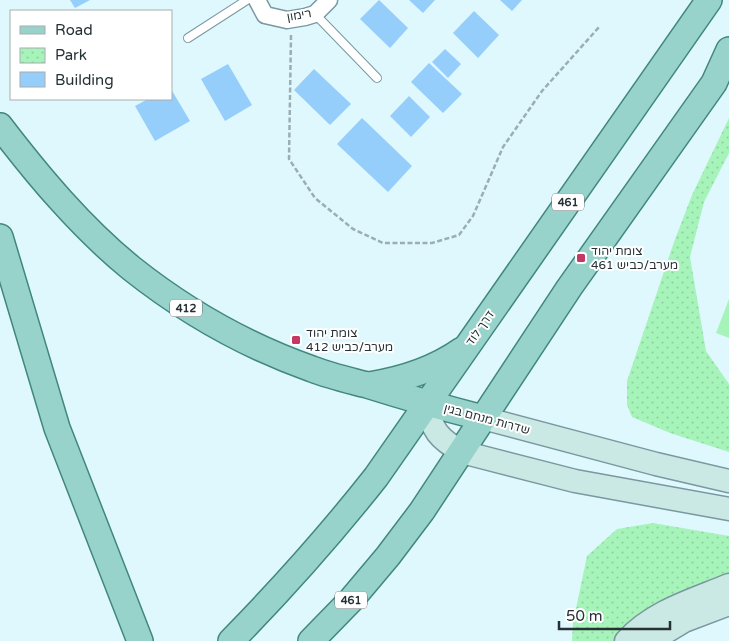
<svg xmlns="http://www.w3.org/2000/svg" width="729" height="641" font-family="'Varela Round','Noto Sans Hebrew',sans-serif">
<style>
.park{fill:url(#park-dots)}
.garden{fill:#a7f4bb}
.building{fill:#95cdfb}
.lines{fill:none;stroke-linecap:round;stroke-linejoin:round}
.lane-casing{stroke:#7a989f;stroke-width:10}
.street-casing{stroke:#7a989f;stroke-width:19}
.secondary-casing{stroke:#7a989f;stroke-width:25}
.primary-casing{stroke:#42877e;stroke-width:28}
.path{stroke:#9aaeb3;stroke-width:2.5;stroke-dasharray:5 2.5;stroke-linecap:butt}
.lane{stroke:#fff;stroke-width:8}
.street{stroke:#fff;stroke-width:16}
.secondary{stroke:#cbe9e4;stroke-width:22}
.primary{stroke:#97d3ca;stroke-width:25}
.poi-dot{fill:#c53765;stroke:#fff;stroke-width:2}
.labels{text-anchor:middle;stroke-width:4;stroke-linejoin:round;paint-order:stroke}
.shield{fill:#fff;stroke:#666f71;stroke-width:1}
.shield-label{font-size:11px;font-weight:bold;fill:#253134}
.street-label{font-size:12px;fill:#253134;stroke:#fff}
.poi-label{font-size:12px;fill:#253134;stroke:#fff;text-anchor:start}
</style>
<defs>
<pattern id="park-dots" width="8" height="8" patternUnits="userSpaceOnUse" patternTransform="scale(1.25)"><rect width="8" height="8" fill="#a7f4bb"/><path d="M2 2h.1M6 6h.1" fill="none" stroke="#90d2a1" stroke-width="1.8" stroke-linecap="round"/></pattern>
</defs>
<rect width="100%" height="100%" fill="#def8fe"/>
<g class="park">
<path d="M729,118V153L704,202L690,257L706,351L729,384V452L670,433L632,417L627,405V381L674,242L692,195Z"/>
<path d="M653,523L729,536V577L694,586L658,605L629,623L614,641H572L573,623L587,556L617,529Z"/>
</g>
<path class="garden" d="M729,299V338L716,333Z"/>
<g class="building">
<path d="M70,0H90L75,8Z"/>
<path d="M379,0L408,28L390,48L360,19Z"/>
<path d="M409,0H435L423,13Z"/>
<path d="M500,0H522L512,11Z"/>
<path d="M474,11L499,35L478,58L453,33Z"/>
<path d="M445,49L461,64L448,78L432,62Z"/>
<path d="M429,63L462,94L443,113L411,82Z"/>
<path d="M228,64L252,105L225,121L201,79Z"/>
<path d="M314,69L351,104L330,125L294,90Z"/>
<path d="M171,89L190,121L155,141L135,106L148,99H171Z"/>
<path d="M409,96L430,117L411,137L390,116Z"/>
<path d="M362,118L412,166L388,192L337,144Z"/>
</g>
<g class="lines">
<g class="lane-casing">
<g id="lane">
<path d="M315,14L377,78"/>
<path d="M188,38L247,0"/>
</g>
</g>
<g class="street-casing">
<path id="street" d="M257,0L265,15L287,20L305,17L315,14L329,0"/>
</g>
<g class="secondary-casing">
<g id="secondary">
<path d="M427,403C431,430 439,439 462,452L575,481L729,509"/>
<path d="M483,418L656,464L729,481"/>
<path d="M626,641C653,611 693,600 729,585"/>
<path d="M651,641L684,621L729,604"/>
</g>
</g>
<g class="primary-casing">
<g id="primary">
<path d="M0,126C39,177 81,227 131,268C185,311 247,346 312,369C330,376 348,380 367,385C405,397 444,408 483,418"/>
<path d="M0,237L57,428L140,641"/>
<path d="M369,385C401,380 435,369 462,350"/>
<path d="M231,641C282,589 331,534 376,477L709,0"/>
<path d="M311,641L351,600L388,556L422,511L569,288L714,83L729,50"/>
</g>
</g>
<path class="path" d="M291,35L289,159L315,198L353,229L383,243H432L459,235L473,216L503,147L542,91L600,26"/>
<use href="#lane" class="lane"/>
<use href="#street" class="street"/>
<use href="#secondary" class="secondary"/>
<use href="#primary" class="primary"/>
</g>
<g class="poi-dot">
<rect x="576" y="253" width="10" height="10" rx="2.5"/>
<rect x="291" y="335" width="10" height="10" rx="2.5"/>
</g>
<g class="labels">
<g class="shield">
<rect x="552" y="193.5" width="32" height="17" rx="4"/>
<rect x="170" y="299.5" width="32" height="17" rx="4"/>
<rect x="335" y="591.5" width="32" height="17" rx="4"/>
</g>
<g class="shield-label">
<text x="568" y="206">461</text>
<text x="186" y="312">412</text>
<text x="351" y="604">461</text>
</g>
<g class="street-label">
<text transform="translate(299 15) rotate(-10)" y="4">רימון</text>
<text transform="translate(480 328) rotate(-55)" y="4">דרך לוד</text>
<text transform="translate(487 419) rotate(15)" y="4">שדרות מנחם בגין</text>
</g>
<g class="poi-label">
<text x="591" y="255">צומת יהוד<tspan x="591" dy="14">מערב/כביש 461</tspan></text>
<text x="306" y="337">צומת יהוד<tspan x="306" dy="14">מערב/כביש 412</tspan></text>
</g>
</g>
<rect x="10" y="10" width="162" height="90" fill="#ffffff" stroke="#a8adae"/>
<rect x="20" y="26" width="25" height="8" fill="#97d3ca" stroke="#a8adae"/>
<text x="55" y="35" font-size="15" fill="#253134">Road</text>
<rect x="20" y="48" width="25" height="15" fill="url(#park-dots)" stroke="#a8adae"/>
<text x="55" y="60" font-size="15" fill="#253134">Park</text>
<rect x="20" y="72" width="25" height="15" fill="#95cdfb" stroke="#a8adae"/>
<text x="55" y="85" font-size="15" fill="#253134">Building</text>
<path d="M559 621v8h111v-8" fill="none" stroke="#253134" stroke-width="2.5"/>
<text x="566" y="621" font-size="15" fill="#253134" stroke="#ffffff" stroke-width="4" paint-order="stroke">50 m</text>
</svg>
